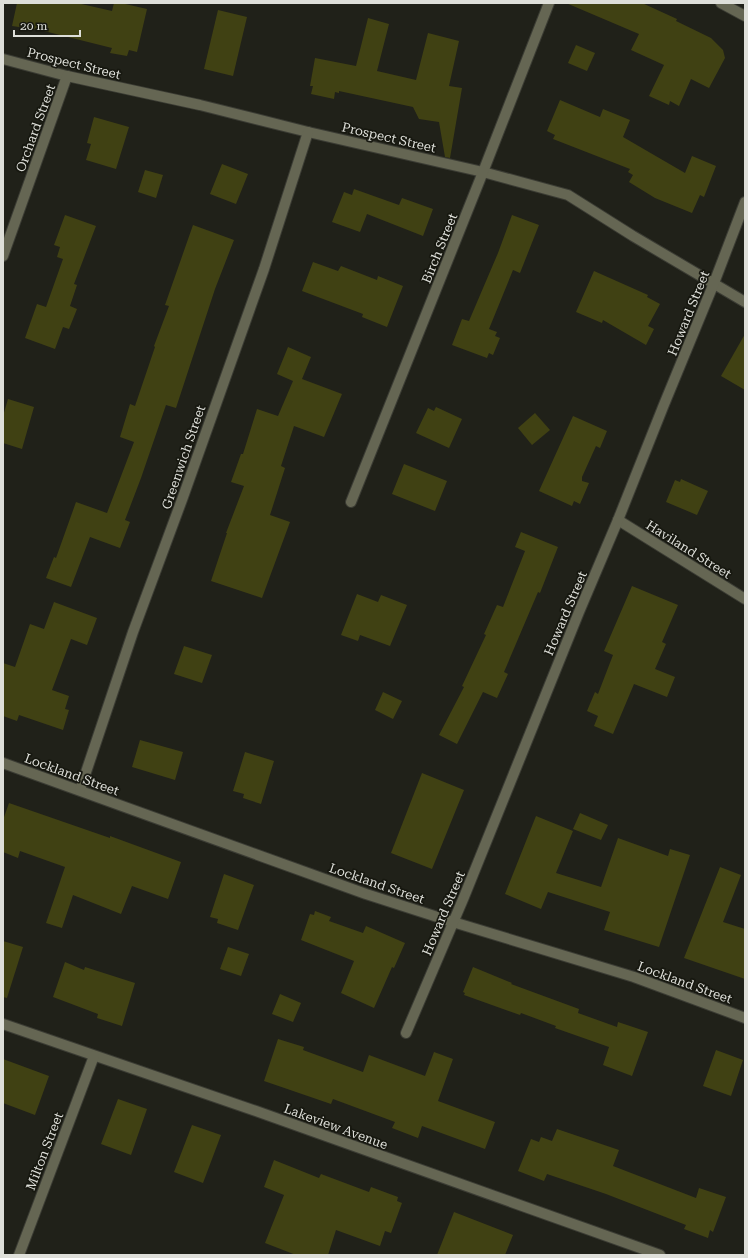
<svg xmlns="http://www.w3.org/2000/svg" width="748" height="1258" font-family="'Roboto Serif',serif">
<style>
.building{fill:#404113}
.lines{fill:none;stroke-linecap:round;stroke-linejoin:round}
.minor-casing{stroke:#3b3c34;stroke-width:12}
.minor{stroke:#656653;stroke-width:10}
.labels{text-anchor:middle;stroke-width:3.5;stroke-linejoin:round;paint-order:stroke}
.street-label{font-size:13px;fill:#dedfd9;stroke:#171810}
</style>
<rect width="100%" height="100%" fill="#202119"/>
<g class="building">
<path d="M17,3H77L112,11L114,3H121L147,9L137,52L129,50L127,56L110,53L112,48L40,30L12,26Z"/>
<path d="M566,3H642L677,19L676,21L711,38L723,50L725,58L709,88L691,79L679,106L670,101L669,105L649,96L664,65L631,50L639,34Z"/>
<path d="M218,10L247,17L233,76L204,69Z"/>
<path d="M368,18L389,24L377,71L416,80L428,33L459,41L449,86L462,88L450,158L445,157L439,122L419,119L413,107L339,91V93L335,92L334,99L311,94L313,86H310L315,58L356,66Z"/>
<path d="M576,45L595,53L587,71L568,63Z"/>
<path d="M560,100L600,117L603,109L630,120L623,137L685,173L692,156L716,166L704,197L700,195L692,213L655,198L629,182L633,175L628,172L630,169L553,139L555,135L547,131Z"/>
<path d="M94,117L129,127L116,169L86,160L91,144L87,143Z"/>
<path d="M222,164L248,174L236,204L210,194Z"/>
<path d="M145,170L163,175L156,198L138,192Z"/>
<path d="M354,189L399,205L402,198L433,209L423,236L367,214L360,232L332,222L344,192L352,195Z"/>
<path d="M65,215L96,226L74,284L77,285L70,306L77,309L69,329L63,327L55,349L25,338L37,304L46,307L63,259L57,257L60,247L54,245Z"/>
<path d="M512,215L539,225L520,273L513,270L489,329L497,332L495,336L500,338L493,355L489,353L487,358L452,345L462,319L469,321L498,253Z"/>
<path d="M193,225L234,240L215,289L176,408L166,405L141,478L125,520L130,522L120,548L90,537L71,587L46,578L54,557L56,558L76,502L107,513L134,442L120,437L130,404L135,406L155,347L154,346L169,306L165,305Z"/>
<path d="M313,262L338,271L341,266L377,280L378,276L403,286L387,327L362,317L363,314L302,291Z"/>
<path d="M594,271L648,295L647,297L660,304L648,326L654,329L646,345L603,320L602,323L576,312Z"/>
<path d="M745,334V390L721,376Z"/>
<path d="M288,347L311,357L302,379L342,394L324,437L294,426L281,466L285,468L270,515L290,522L262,598L211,581L227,533H226L244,486L231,482L241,454H243L257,409L278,416L293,381L277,374Z"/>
<path d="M8,399L34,407L22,449L3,443V416Z"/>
<path d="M436,407L462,419L449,448L416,433L428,408L434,411Z"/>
<path d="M535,413L550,430L532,445L518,428Z"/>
<path d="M573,416L607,431L600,448L596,446L582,477V481L589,483L580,504L574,501L572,506L539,491Z"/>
<path d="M404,464L447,481L435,511L392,494Z"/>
<path d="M681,479L708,491L697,515L666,502L675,480L680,482Z"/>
<path d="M521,532L558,547L540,593L538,592L504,672L508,674L497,698L483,692L457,744L439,735L464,687L462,686L486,635L484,634L497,605L503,607L525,551L515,547Z"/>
<path d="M632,586L678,605L662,642L666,644L655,669L675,677L667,697L634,684L613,734L594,726L598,716L587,711L595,692L598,694L613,655L604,651Z"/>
<path d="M357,594L378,602L381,595L407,605L390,646L360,635L358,641L341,635Z"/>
<path d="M54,602L97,618L87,645L71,639L52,690L69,696L65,709L69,710L63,730L19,715L17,721L3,716V663L15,667L30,624L44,629Z"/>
<path d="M184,646L212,655L202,683L174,674Z"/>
<path d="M383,692L402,701L393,719L375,710Z"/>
<path d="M140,740L183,752L175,780L132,767Z"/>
<path d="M245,752L274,761L261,804L243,798L244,794L233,791Z"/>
<path d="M422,773L464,790L432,869L391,853Z"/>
<path d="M9,803L110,838V836L181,862L168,899L132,886L121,914L73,895L62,928L46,923L65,867L20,851L18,858L3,852V820Z"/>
<path d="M580,813L608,825L601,840L573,829Z"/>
<path d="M536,816L573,831L556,873L601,887L618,838L668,856L670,849L690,855L659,947L604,930L610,912L548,892L541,909L505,894Z"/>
<path d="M720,867L741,875L723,922L745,929V979L684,958Z"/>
<path d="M224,874L254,885L238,930L217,923L218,919L210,917Z"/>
<path d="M315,911L331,917L329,921L363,933L366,926L405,943L394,968L392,967L374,1008L341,993L354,961L301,940L310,914L314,915Z"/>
<path d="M3,941L23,947L7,998L3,997Z"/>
<path d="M228,947L249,954L241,976L220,969Z"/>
<path d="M65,962L84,970L85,967L135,983L122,1026L97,1018L98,1014L53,997Z"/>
<path d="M473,967L512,983L511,984L579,1009L578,1013L617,1027L618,1022L648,1032L632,1076L603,1065L609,1047L555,1028L556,1026L521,1013L520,1015L464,995L465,993L463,992Z"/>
<path d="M280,994L301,1003L293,1022L272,1014Z"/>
<path d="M278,1039L304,1047L303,1050L363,1072L369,1055L425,1076L434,1052L453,1059L438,1101L495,1122L485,1149L422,1126L418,1138L392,1128L395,1122L333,1099L331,1104L264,1081Z"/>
<path d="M716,1050L743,1060L731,1096L703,1086Z"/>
<path d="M3,1059L49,1076L35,1115L3,1103Z"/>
<path d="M118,1099L147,1109L131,1155L101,1144Z"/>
<path d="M192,1125L221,1135L203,1183L174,1172Z"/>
<path d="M557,1129L619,1150L613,1166L696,1198L699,1188L726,1197L713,1232L710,1230L708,1238L684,1229L686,1225L606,1194L547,1174L544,1181L518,1171L531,1139L539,1142L541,1137L552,1141Z"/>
<path d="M274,1160L319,1178L321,1174L369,1192L371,1187L398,1197L397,1201L402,1203L391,1233L385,1231L380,1246L336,1230L328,1255H296L265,1243L284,1195L264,1187Z"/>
<path d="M454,1212L513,1235L505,1255H437Z"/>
</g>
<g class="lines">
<g class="minor-casing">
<g id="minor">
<path d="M721,3L745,16"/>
<path d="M3,59L67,76L200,105L308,132L483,172L568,195L633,236L745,302"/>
<path d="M3,256L67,76"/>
<path d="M351,502L483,172L549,3"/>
<path d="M618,520L745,599"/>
<path d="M3,763L366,894L453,922L634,977L745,1018"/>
<path d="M80,790L133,632L183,497L264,269L308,132"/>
<path d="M3,1024L256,1111L660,1255"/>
<path d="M406,1033L464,897L579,612L618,520L663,407L714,283L745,202"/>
<path d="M19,1255L94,1056"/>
</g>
</g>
<use href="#minor" class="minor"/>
</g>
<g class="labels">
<g class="street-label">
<text transform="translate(74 63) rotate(14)" y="5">Prospect Street</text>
<text transform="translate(35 128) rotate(-70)" y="5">Orchard Street</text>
<text transform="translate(389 137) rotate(13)" y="5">Prospect Street</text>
<text transform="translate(439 248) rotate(-68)" y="5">Birch Street</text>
<text transform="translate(688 313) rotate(-68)" y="5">Howard Street</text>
<text transform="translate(183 457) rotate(-71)" y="5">Greenwich Street</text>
<text transform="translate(689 549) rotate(32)" y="5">Haviland Street</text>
<text transform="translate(565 613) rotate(-67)" y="5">Howard Street</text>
<text transform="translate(72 774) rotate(20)" y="5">Lockland Street</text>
<text transform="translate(377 883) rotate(19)" y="5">Lockland Street</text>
<text transform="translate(443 913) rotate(-67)" y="5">Howard Street</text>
<text transform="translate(685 982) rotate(20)" y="5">Lockland Street</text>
<text transform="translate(336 1126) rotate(20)" y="5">Lakeview Avenue</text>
<text transform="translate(44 1151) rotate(-69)" y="5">Milton Street</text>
</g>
</g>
<rect width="748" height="1258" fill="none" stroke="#dedfd9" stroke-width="8"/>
<path d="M14 30v6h66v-6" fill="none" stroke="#dedfd9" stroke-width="2"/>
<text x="20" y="30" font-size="12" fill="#dedfd9" stroke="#171810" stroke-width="3" paint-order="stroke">20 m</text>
</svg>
